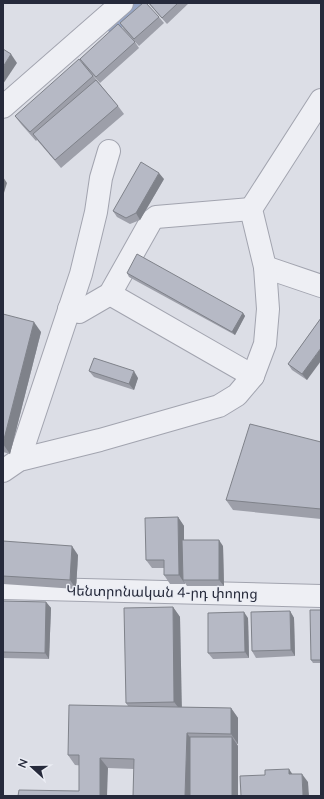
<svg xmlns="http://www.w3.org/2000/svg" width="324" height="799" font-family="Lato,'Noto Sans Armenian',sans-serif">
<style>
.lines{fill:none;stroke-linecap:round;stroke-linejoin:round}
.canal{stroke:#97a6c6;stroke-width:19}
.minor-casing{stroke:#a2a4af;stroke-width:24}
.minor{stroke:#eeeff4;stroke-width:22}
.wall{fill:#9d9fa9}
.shaded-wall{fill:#7f828a}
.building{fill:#b6b9c5;stroke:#7f828a}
.labels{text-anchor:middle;stroke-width:3;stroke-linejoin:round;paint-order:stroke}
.street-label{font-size:14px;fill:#262a3b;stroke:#ebedf4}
</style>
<rect width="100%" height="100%" fill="#dcdee6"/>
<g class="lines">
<path class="canal" d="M113,23L136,3"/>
<g class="minor-casing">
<g id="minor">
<path d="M3,107L122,3"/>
<path d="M265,267L321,286"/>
<path d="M110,294L253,376"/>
<path d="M69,309L79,312L110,294L151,221L156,217L251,209"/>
<path d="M19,460L81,274L96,212L101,178L109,151"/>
<path d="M3,471L19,460L100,440L219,406L237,395L253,376L265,344L268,309L265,267L251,209L321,100"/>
<path d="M3,588L321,596"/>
</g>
</g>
<use href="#minor" class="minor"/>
</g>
<g class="wall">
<path d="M148,3H189L167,24Z"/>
<path d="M159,17L164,23L139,46L124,30L120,23Z"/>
<path d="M135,42L139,48L100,83L91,73L118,106L124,114L61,168L37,140L36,141L21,124L15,116L83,64L80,59Z"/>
<path d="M164,179L140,220L130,224L117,217L113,211Z"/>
<path d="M127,273L243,313L245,316L235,335L129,277Z"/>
<path d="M3,314L41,332L10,454L3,452Z"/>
<path d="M321,318L307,380L292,370L288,364Z"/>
<path d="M89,371L138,378L134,390L94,377Z"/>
<path d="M321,442V519L233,510L226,500Z"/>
<path d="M178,517L184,526V540L223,546L224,586H187L185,583V584H170L164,575V568H152L146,560Z"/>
<path d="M3,541L78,555L76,589L3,584Z"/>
<path d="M3,601L46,602L51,608L49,659L3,658Z"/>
<path d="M173,607L180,617L181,707L231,708L238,718V744H237L238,746V796H133L134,769L108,768L75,765L68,755L128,706L126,703Z"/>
<path d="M321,610V663H313L311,660Z"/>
<path d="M290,611L294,618L295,656L256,658L252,651Z"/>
<path d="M248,618L249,658L213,659L208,653Z"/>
</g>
<g class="shaded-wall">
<path d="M11,54L17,63L3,84V67Z"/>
<path d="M159,173L164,179L140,220L136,213Z"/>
<path d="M3,177L7,183L3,196Z"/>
<path d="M243,313L245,316L235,335L232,332Z"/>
<path d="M34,322L41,332L10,454L3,444V443Z"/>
<path d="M321,348V361L307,380L302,374Z"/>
<path d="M134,371L138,378L134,390L129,384Z"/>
<path d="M178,517L184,526V580H183L185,584L179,575Z"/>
<path d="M219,540L223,546L224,586L219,580Z"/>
<path d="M72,546L78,555L76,589L70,580Z"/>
<path d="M46,602L51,608L49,659L45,653Z"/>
<path d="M173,607L180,617L182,712L174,702Z"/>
<path d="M290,611L294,618L295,656L291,650Z"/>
<path d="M244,612L248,618L249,658L245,652Z"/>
<path d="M231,708L238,718V744L231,734Z"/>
<path d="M187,733L194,743L193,796H185Z"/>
<path d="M232,737L238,746V796H232Z"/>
<path d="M100,758L108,768L107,796H100Z"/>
<path d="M289,769L295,778L289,774Z"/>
<path d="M302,774L308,782L309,796H303Z"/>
</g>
<g class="building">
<path d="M143,3H146L159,17L134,39L120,23Z"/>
<path d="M149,3H178L162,18Z"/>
<path d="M118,24L135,42L96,77L80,59Z"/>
<path d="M3,49L11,54L3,67Z"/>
<path d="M79,59L93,76L30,132L15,116Z"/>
<path d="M96,80L118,106L55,160L33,134Z"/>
<path d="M141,162L159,173L136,213L126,218L113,211Z"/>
<path d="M137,254L243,313L232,332L127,273Z"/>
<path d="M3,314L34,322L3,443Z"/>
<path d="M321,318V348L302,374L288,364Z"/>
<path d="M94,358L134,371L129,384L89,371Z"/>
<path d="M250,424L321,442V509L226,500Z"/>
<path d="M178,517L179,575H164V560H146L145,518Z"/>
<path d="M182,540H219V580H183Z"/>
<path d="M3,541L72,546L70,580L3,576Z"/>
<path d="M3,601L46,602L45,653L3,652Z"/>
<path d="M173,607L174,702L126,703L124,608Z"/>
<path d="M310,610H321V660H311Z"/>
<path d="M290,611L291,650L252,651L251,612Z"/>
<path d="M244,612L245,652L208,653V613Z"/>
<path d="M69,705L231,708V734L187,733L185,796H133L134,759L100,758V796H18L19,790L79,791V755H68Z"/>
<rect x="190" y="737" width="42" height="59"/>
<path d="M289,769V774H302L303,796H241L240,776L265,775V770Z"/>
</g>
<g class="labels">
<g class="street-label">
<text transform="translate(162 592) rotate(1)" y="5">Կենտրոնական 4-րդ փողոց</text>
</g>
</g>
<rect width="324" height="799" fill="none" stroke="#262a3b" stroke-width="8"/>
<g transform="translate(32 767) rotate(291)" stroke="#ebedf4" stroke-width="3" paint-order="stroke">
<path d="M0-3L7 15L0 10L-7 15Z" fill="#262a3b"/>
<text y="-6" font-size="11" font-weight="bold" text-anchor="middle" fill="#262a3b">N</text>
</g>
</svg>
